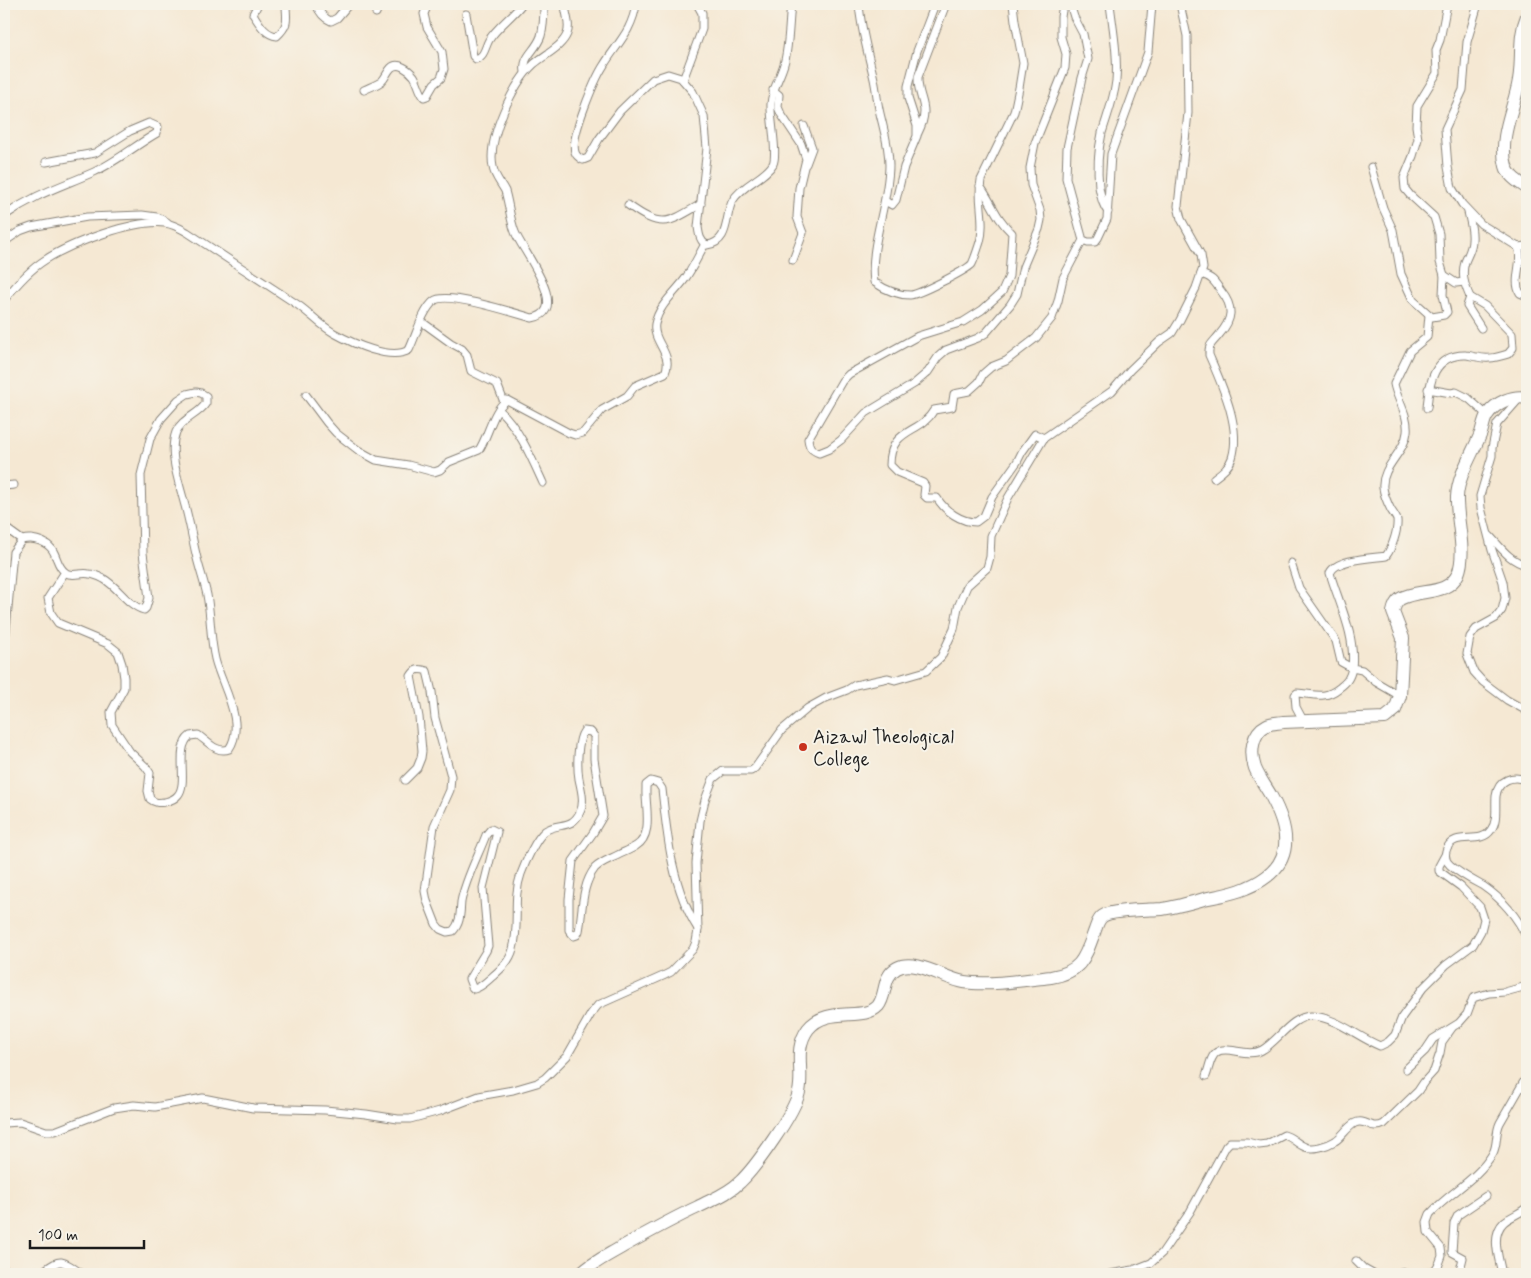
<svg xmlns="http://www.w3.org/2000/svg" width="1531" height="1278" font-family="Mynerve,sans-serif">
<style>
.lines{fill:none;stroke-linecap:round;stroke-linejoin:round}
.street-casing{stroke:#888278;stroke-width:9}
.highway-casing{stroke:#888278;stroke-width:14}
.street{stroke:#fff;stroke-width:7}
.highway{stroke:#fff;stroke-width:12}
.poi-dot{fill:#c8321e;stroke:#f7f3e8;stroke-width:2}
.labels{text-anchor:middle;stroke-width:4;stroke-linejoin:round;paint-order:stroke}
.poi-label{font-size:19px;fill:#1c1c1c;stroke:#f7f3e8;text-anchor:start}
</style>
<rect width="100%" height="100%" fill="#f7f3e8"/>
<filter id="ink" filterUnits="userSpaceOnUse"><feTurbulence type="fractalNoise" baseFrequency=".02" numOctaves="2"/><feDisplacementMap in="SourceGraphic" scale="10" xChannelSelector="R" yChannelSelector="G"/><feConvolveMatrix kernelMatrix="1 2 1 2 8 2 1 2 1" color-interpolation-filters="sRGB"/></filter>
<filter id="wash" filterUnits="userSpaceOnUse"><feTurbulence type="fractalNoise" baseFrequency=".0096" numOctaves="4" result="noise"/><feDisplacementMap in="SourceGraphic" scale="20" xChannelSelector="R" yChannelSelector="G"/><feGaussianBlur stdDeviation="1.12" result="paint"/><feColorMatrix in="noise" values="0 0 0 0 0 0 0 0 0 0 0 0 0 0 0 0 0 1.4 0 .05"/><feComposite in="paint" operator="in"/></filter>
<g filter="url(#wash)">
<rect width="100%" height="100%" fill="#f5e8d3"/>
</g>
<g filter="url(#ink)">
<g class="lines">
<g class="street-casing">
<g id="street">
<path d="M256,4L257,6L253,14C259,23 265,35 277,36C290,24 286,19 286,4"/>
<path d="M316,4C319,12 323,18 331,21L337,18L349,4"/>
<path d="M636,4C635,13 632,21 628,29C621,42 611,53 604,65C595,79 570,137 575,152C576,156 579,158 583,160L588,158L599,139L620,111L653,79L668,74L681,78L693,92L704,116L707,148L698,227C699,234 700,242 707,245C731,242 724,215 733,200C743,184 765,178 773,164C778,154 770,118 771,104C772,89 780,78 784,64C789,48 789,21 791,4"/>
<path d="M859,4C861,30 868,53 874,79C876,88 877,99 879,109C883,128 889,144 889,165C889,202 869,246 874,282C884,289 897,295 910,295C918,295 967,270 972,264C975,258 978,248 980,242C986,221 977,201 981,180L1014,112L1019,88L1023,63L1015,21L1013,4"/>
<path d="M1070,4L1074,17L1083,34L1088,59L1082,78L1067,148L1066,178L1082,237L1083,240L1088,242H1095L1098,238L1107,219L1111,154L1148,52L1152,4"/>
<path d="M1478,4L1467,42L1463,90L1445,129L1448,167L1452,188L1462,204L1481,224L1518,247L1527,246"/>
<path d="M376,13L379,4"/>
<path d="M466,14L473,56L476,59C485,56 485,47 489,40C496,28 513,16 522,4"/>
<path d="M525,72C522,56 536,51 541,36C544,26 544,14 544,4"/>
<path d="M683,80L702,29V13L697,4"/>
<path d="M364,90C370,87 377,85 382,81C386,77 387,72 391,68C398,61 409,70 414,76C418,82 419,91 424,97L427,96L434,84L441,78L444,69L442,52L427,27L424,14L428,4"/>
<path d="M773,90L779,95L778,107L781,114L801,144L806,159L799,188L797,217L803,233L793,260"/>
<path d="M804,126L812,148L806,164"/>
<path d="M918,133C932,105 917,100 918,77L946,4"/>
<path d="M1371,167L1383,208L1393,230L1401,274L1413,300L1432,317L1444,315L1447,312L1443,295L1444,275L1456,283L1464,282"/>
<path d="M980,186C993,204 995,217 1012,233L1009,276L1002,292L982,310L963,322L918,336L849,374L842,381L808,439C809,447 811,450 819,453L829,449L841,440L866,413L914,384L928,372L938,357L946,350L978,338L986,333L1010,305L1017,294L1023,267L1039,229L1041,220L1040,210L1031,185L1030,168L1035,143L1065,68L1066,54L1061,37V17L1063,4"/>
<path d="M885,201L892,205L896,200L904,167L917,136V126L908,98V86L917,51L935,4"/>
<path d="M628,205C662,229 667,224 701,204"/>
<path d="M1108,212C1102,205 1101,196 1099,187C1097,168 1098,151 1102,133C1107,116 1114,99 1116,81C1118,55 1113,29 1110,4"/>
<path d="M1468,212C1470,221 1473,230 1472,240C1472,249 1468,254 1465,262C1461,275 1465,286 1470,297L1467,306L1481,328"/>
<path d="M4,216C35,194 60,187 94,172C116,162 136,145 157,133L158,127L149,123L130,131L95,153L46,162"/>
<path d="M4,242L20,231L31,227L87,217L142,215L157,217L167,222"/>
<path d="M1518,247C1524,261 1512,280 1520,293L1527,296"/>
<path d="M1201,274C1213,278 1214,281 1221,291C1234,307 1233,319 1219,335C1213,343 1208,344 1209,355C1221,383 1242,427 1232,458C1229,467 1222,472 1214,478"/>
<path d="M1444,275L1440,262L1439,234L1434,217L1410,195L1405,189L1404,178L1413,156L1418,139L1416,126L1417,106L1437,73L1436,50L1440,40L1447,4"/>
<path d="M4,300C16,285 29,270 45,260C71,243 135,219 165,223C173,224 180,228 187,232C224,256 261,281 298,305C311,314 321,326 334,333C352,343 390,361 409,350C416,336 422,311 434,301C446,291 515,313 532,318C573,312 521,249 515,232C510,219 509,204 505,191C501,183 494,176 493,167C487,139 513,83 534,64C544,55 562,47 567,34C571,24 565,13 565,4"/>
<path d="M422,322L451,343L462,349L467,355L471,371L497,384L504,402"/>
<path d="M1428,389L1451,393L1456,392L1468,398L1487,415"/>
<path d="M306,395L327,423L336,433L358,450L376,460L408,465L434,472L440,470L449,462L479,450C488,437 493,409 507,400L569,433L575,435L583,433L602,410L627,396L635,386L665,373C674,354 652,342 655,324C659,305 674,294 685,279C693,268 698,256 705,244"/>
<path d="M1519,399L1497,424L1492,448V456L1480,496L1481,508L1492,550L1503,582L1505,598L1502,610L1496,618L1476,629L1470,637L1467,654L1474,672L1483,682L1507,700L1527,711"/>
<path d="M1427,408C1429,382 1434,354 1466,355C1469,355 1474,357 1477,357C1489,360 1498,357 1508,354L1513,348L1512,334L1485,306L1470,297"/>
<path d="M499,410C518,426 532,459 543,483"/>
<path d="M1044,438L1035,434L1022,452L1017,462L992,497L984,516L976,522C961,522 945,511 937,498H927L924,495L925,486L923,483L897,472L890,465C890,427 920,435 934,410L952,407L954,394L969,391L979,382L983,374L991,367L1006,361L1036,338L1052,318L1058,301L1063,278L1083,240"/>
<path d="M4,486L14,485"/>
<path d="M4,527L22,540"/>
<path d="M1490,536C1501,548 1511,562 1527,565"/>
<path d="M1291,563L1299,588L1336,641L1341,662L1352,668C1350,678 1347,682 1339,688C1324,700 1314,694 1297,693L1295,695L1296,707L1304,722"/>
<path d="M4,652L13,552L22,540C29,538 33,539 40,541C60,548 53,564 66,573C73,577 82,572 89,574C94,574 100,577 104,579C118,587 128,606 144,610L146,608L149,598L143,553L141,475L150,439L161,419L178,400L187,394L196,392L201,393L206,396V403C199,415 182,418 176,432C168,453 179,482 184,502C189,519 192,537 196,554C199,568 204,581 207,595C211,616 210,638 215,659C221,685 247,723 229,749C217,754 207,741 198,735L190,736C174,748 189,782 178,795C175,799 169,801 165,802C158,803 155,803 150,799L148,791L150,773L145,766L130,752L112,725L111,712L124,688V678L122,664L118,652L108,644L58,623L51,613L48,598L65,572"/>
<path d="M1400,696L1376,682L1362,670L1352,668C1356,635 1339,604 1330,573C1336,559 1371,558 1386,556C1392,548 1398,531 1397,520C1396,517 1393,513 1391,510C1388,504 1384,495 1383,488C1381,466 1405,453 1407,432C1409,415 1397,400 1394,384L1410,351L1427,337L1429,315"/>
<path d="M405,780L417,768L421,758L422,751L419,717L411,676C415,669 419,668 427,671L432,692L435,718L451,776L450,790L434,826L425,891L427,901L436,924L440,929L447,932L453,931C461,923 460,912 461,902C465,880 478,856 486,835L491,829L497,832L483,888L488,946L486,951L469,979L472,987L474,989C482,987 487,981 493,976C501,969 510,961 513,949C520,925 512,899 521,874C525,863 536,838 545,831C558,822 572,830 580,812C585,802 581,789 579,779C577,767 577,740 584,731L591,732L594,736V759L603,816L593,833L573,861L569,899V930L574,936L577,935L579,931C583,910 581,886 595,868C601,862 610,859 618,855C624,852 630,850 636,846C654,835 645,806 646,789V785L651,781L658,783L662,789C667,836 672,888 698,929"/>
<path d="M1527,781C1513,774 1498,780 1496,796C1495,807 1498,821 1491,830C1483,842 1467,836 1456,840C1445,844 1442,858 1450,865C1460,874 1472,880 1483,886C1502,899 1517,916 1527,938"/>
<path d="M1406,1069L1425,1051L1433,1039L1459,1023L1467,1014L1473,998L1489,993L1505,992L1527,986"/>
<path d="M1206,1076C1209,1069 1210,1056 1217,1052C1227,1045 1248,1058 1262,1050C1277,1042 1292,1016 1311,1016C1337,1017 1357,1037 1380,1046L1388,1042L1395,1035L1402,1017L1423,988L1446,965L1473,945L1481,931L1484,919L1480,907L1461,887L1439,871V866L1445,855"/>
<path d="M4,1123L20,1122L46,1131H55L114,1108L134,1105L155,1107L203,1098L253,1108L325,1110L366,1114L398,1119H410L440,1111L479,1096L513,1090L537,1083L545,1078L567,1056L591,1014L598,1005L663,976L671,972L693,949L696,942L698,930L696,863L700,821L705,800L713,779L723,771H751L755,768L782,730L808,708L826,698L847,690L855,685L888,678L895,680L926,671L941,657L954,629L958,607L967,586L987,568L990,557L991,536L1008,498L1044,438L1112,391L1130,370L1159,342L1172,333L1180,320L1196,288L1203,268L1201,255L1181,219L1178,206L1188,113L1187,36L1180,4"/>
<path d="M1356,1261L1364,1269L1373,1274"/>
<path d="M4,1269L15,1274"/>
<path d="M39,1274C61,1259 58,1257 82,1274"/>
<path d="M1110,1274L1133,1270L1151,1263L1162,1253L1190,1212L1226,1146L1230,1142H1247L1259,1145L1267,1144L1284,1135C1292,1137 1297,1144 1305,1147C1313,1150 1327,1146 1335,1141C1342,1137 1347,1127 1355,1123C1366,1118 1371,1131 1384,1124L1418,1091L1424,1082L1434,1071L1440,1053L1442,1042L1452,1028"/>
<path d="M1396,1274L1401,1272L1408,1274"/>
<path d="M1424,1274L1435,1270L1439,1264L1442,1256L1441,1248L1428,1232L1427,1222L1430,1214C1450,1192 1477,1180 1493,1153C1498,1144 1495,1133 1500,1123L1527,1076"/>
<path d="M1459,1274L1463,1258L1452,1252L1454,1223L1458,1215L1486,1196"/>
<path d="M1502,1274C1499,1258 1490,1235 1504,1222C1511,1216 1520,1214 1527,1207"/>
</g>
</g>
<g class="highway-casing">
<g id="highway">
<path d="M1527,16C1518,37 1523,58 1519,80C1515,106 1498,138 1506,166C1509,177 1519,182 1527,188"/>
<path d="M581,1274C593,1262 607,1256 622,1247C647,1233 672,1219 698,1207C713,1199 728,1194 740,1182C755,1168 795,1112 799,1092C804,1069 793,1050 808,1029C827,1005 863,1022 878,1006C887,995 882,976 897,968C915,958 945,979 964,982C988,986 1026,980 1051,977C1082,972 1085,957 1095,930C1097,925 1098,919 1103,916C1112,910 1149,910 1162,909C1176,907 1190,903 1204,899C1218,896 1233,894 1246,888C1293,869 1293,836 1271,796C1266,787 1259,778 1255,768C1250,754 1251,733 1267,725C1271,723 1278,723 1283,722L1385,718L1395,710L1400,696L1403,638L1393,612C1394,607 1396,602 1400,599C1418,588 1447,597 1458,574C1467,552 1456,519 1457,497C1458,475 1473,453 1481,433C1483,427 1484,419 1487,415C1496,402 1513,395 1527,398"/>
</g>
</g>
<use href="#street" class="street"/>
<use href="#highway" class="highway"/>
</g>
</g>
<circle class="poi-dot" cx="803" cy="747" r="5"/>
<g class="labels">
<g class="poi-label">
<text x="813" y="743">Aizawl Theological<tspan x="813" dy="22">College</tspan></text>
</g>
</g>
<rect width="1531" height="1278" fill="none" stroke="#f7f3e8" stroke-width="20"/>
<path d="M30 1240v8h114v-8" fill="none" stroke="#1c1c1c" stroke-width="2.5"/>
<text x="38" y="1240" font-size="15" fill="#1c1c1c" stroke="#f7f3e8" stroke-width="4" paint-order="stroke">100 m</text>
</svg>
